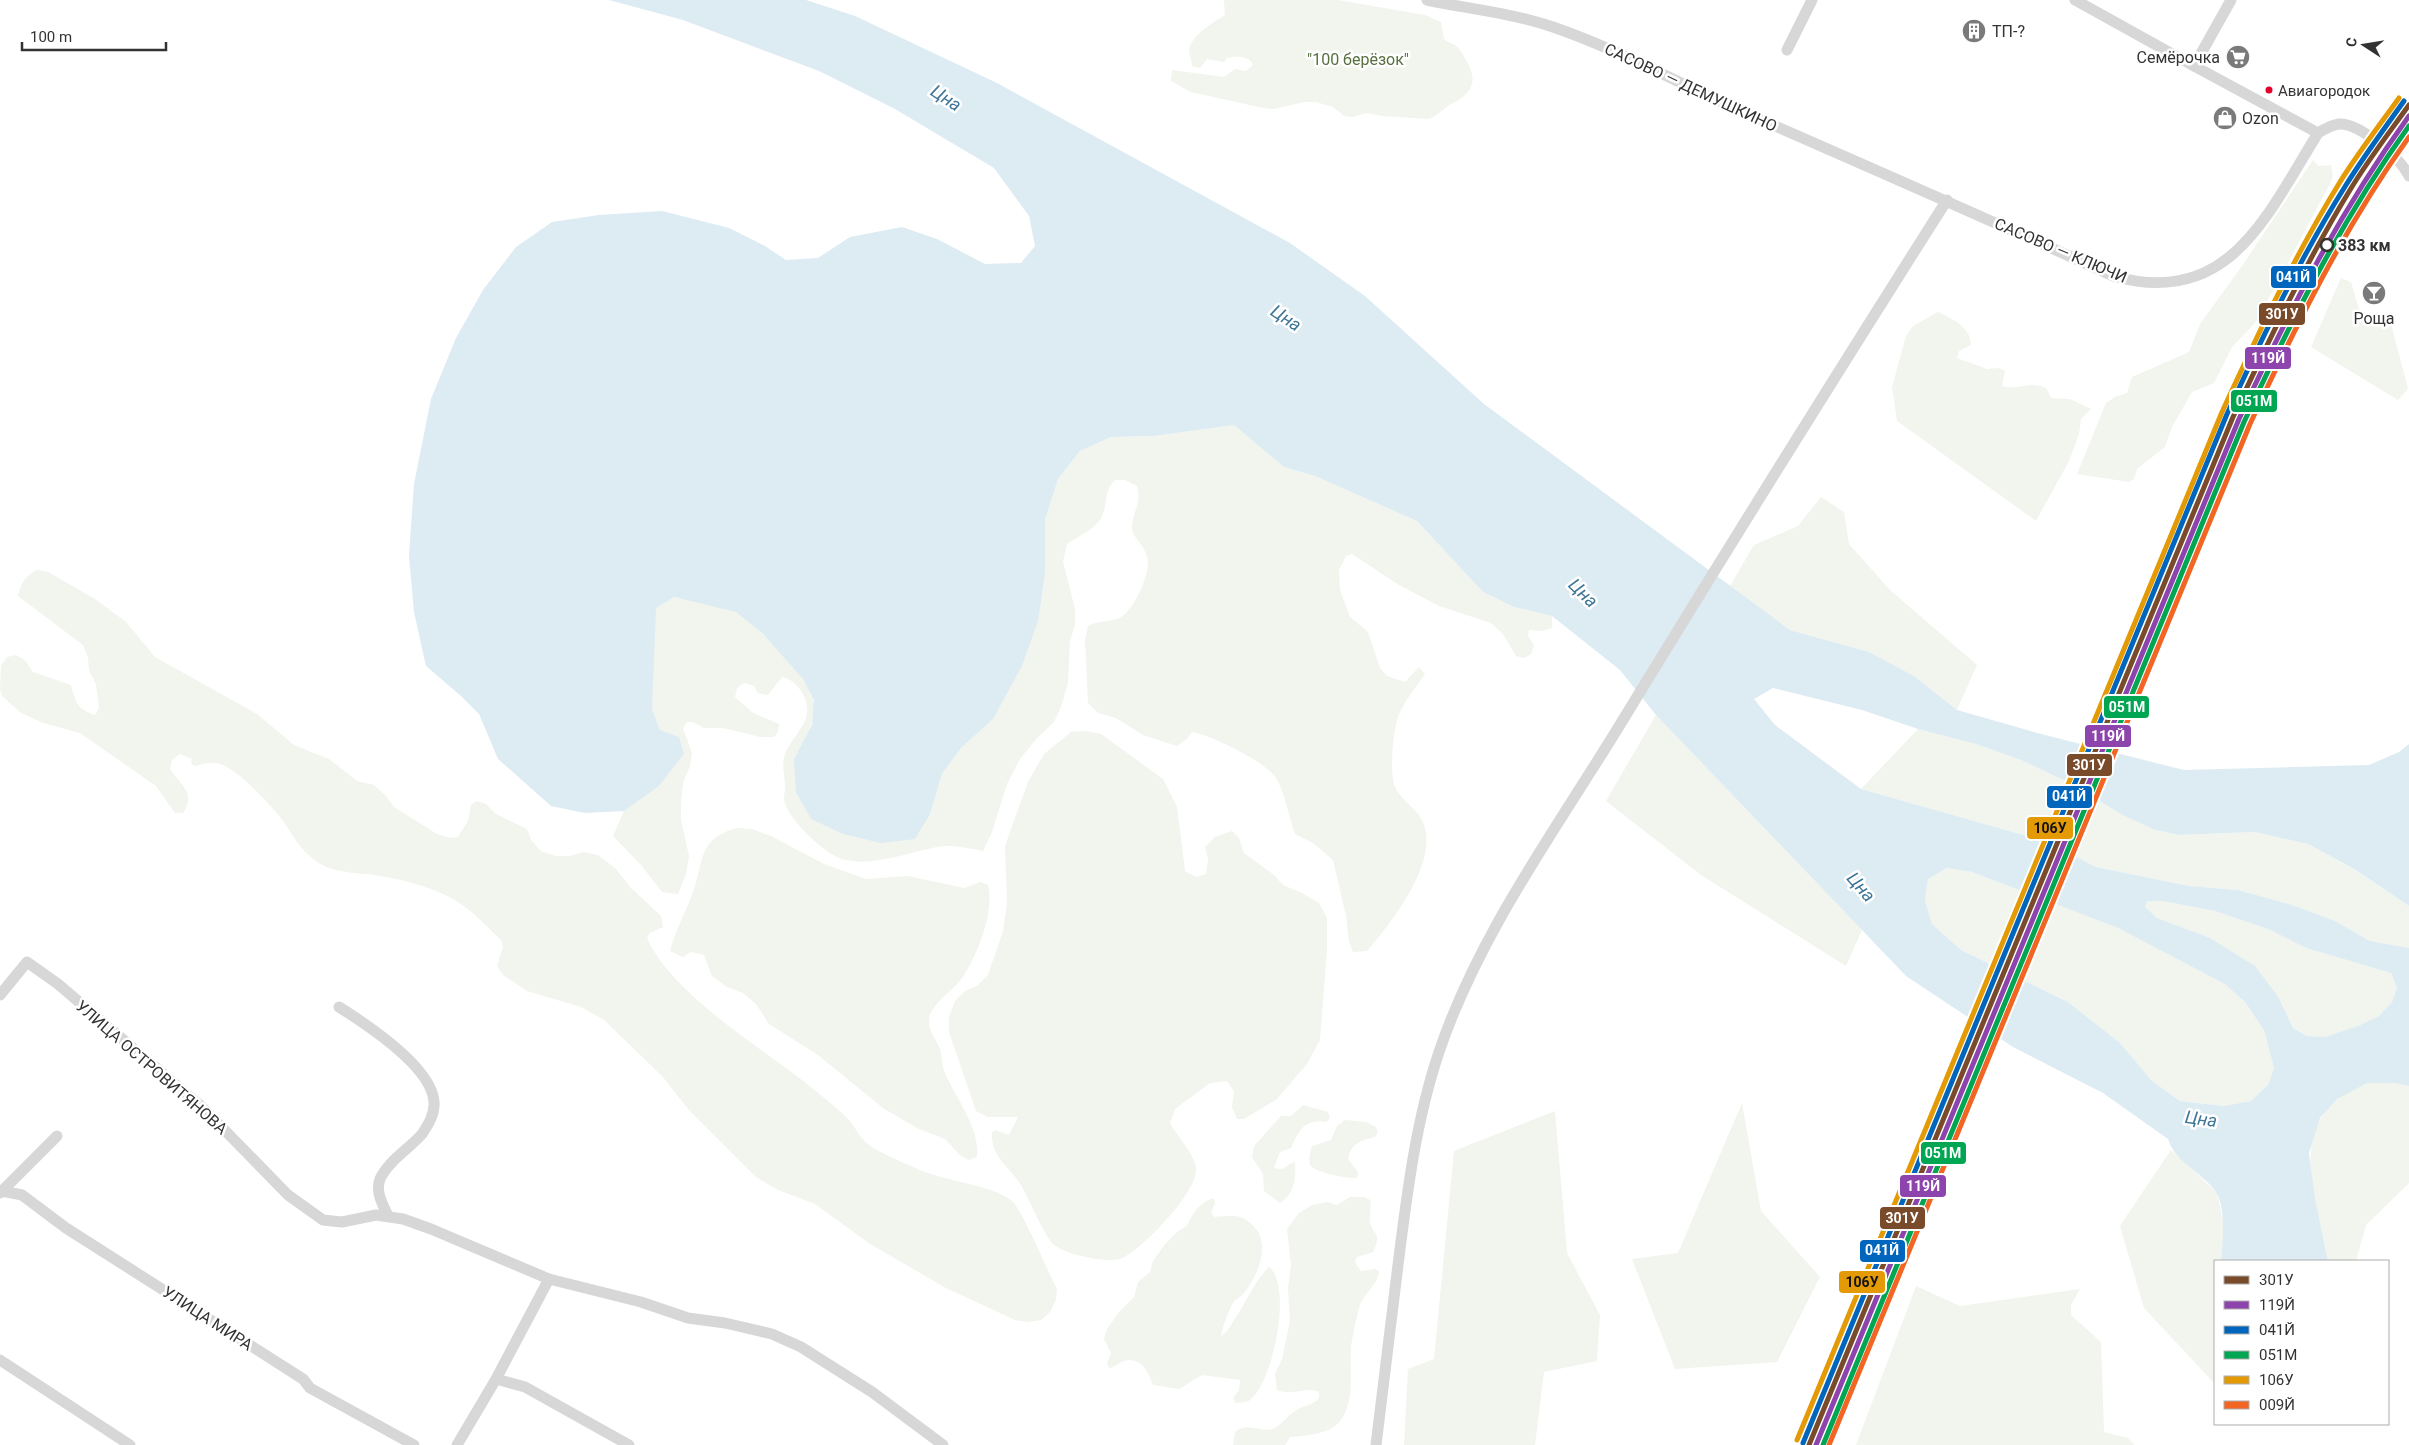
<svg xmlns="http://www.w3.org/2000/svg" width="2409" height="1445" font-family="Roboto,sans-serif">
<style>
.green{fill:#f1f5ed}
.water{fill:#ddebf3;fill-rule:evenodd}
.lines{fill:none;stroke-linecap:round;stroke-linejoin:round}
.minor{stroke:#d7d7d7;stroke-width:11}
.rail-1-casing{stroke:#fff;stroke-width:9}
.rail-2-casing{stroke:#fff;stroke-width:9}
.rail-3-casing{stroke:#fff;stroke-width:9}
.rail-4-casing{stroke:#fff;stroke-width:9}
.rail-5-casing{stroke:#fff;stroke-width:9}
.rail-6-casing{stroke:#fff;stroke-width:9}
.rail-1{stroke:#7a4b2a;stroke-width:5}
.rail-2{stroke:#8e44ad;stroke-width:5}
.rail-3{stroke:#0065bd;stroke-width:5}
.rail-4{stroke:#00a651;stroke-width:5}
.rail-5{stroke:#e39a05;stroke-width:5}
.rail-6{stroke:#f26522;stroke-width:5}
.bus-dot{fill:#e4002b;stroke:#fff;stroke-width:2}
.stop-dot{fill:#fff;stroke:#333;stroke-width:2.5}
.labels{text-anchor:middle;stroke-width:5;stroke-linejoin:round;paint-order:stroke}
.bus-label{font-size:15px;fill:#333;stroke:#fff;text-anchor:start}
.poi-label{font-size:16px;fill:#333;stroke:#fff;text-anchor:start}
.park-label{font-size:16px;fill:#56703f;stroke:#fff}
.street-label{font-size:16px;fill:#333;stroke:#fff}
.stop-label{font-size:16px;font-weight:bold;fill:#333;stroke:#fff;text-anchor:start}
.water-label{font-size:18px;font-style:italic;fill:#3f7597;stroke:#fff}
.line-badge{stroke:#fff;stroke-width:2}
.badge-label{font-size:14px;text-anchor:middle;font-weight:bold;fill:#fff}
.pale-badge-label{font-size:14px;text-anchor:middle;font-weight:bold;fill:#111}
</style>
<rect width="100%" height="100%" fill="#fff"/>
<g class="green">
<path d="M1224,0H1338L1425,15L1441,22L1444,39C1448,42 1451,43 1455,45C1459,48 1462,53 1464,57C1479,79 1474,93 1451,104C1442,109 1437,117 1428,119L1383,116L1366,113L1352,117L1344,116L1333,107L1316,102H1304L1274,109L1263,108L1191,92L1171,81L1172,70L1224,77L1235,69L1246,71L1253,65C1249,55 1237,56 1227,58L1224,62L1207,59L1200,68L1192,66C1192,61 1189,55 1189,50C1192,34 1213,23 1225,15Z"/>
<path d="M2313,160L2318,166L2331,165L2333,176L2330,184L2256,322L2232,347L2214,383L2192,392L2172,427L2165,447L2137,469L2134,479L2129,482L2077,474L2106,403L2115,397L2127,393L2132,377L2189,352L2200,324L2242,266Z"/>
<path d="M2341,278L2351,282L2362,319L2389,316L2408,389L2398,400L2311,347Z"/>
<path d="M1938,312C1951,318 1971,327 1971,345L1959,351L1957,358L1987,369L1999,368L2005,371L2002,386C2018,391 2030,380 2046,388L2051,398L2070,399L2091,409L2081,419L2079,434L2069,461L2036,521L1897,421L1892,387L1906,336L1913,326Z"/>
<path d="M1234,425L1284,467L1315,476L1417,521L1483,592L1514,607L1552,616V628L1542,631L1529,630L1528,636L1534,645L1531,654L1524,658L1516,656L1503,634L1491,623L1439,606L1399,585L1352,554L1346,556L1339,570L1340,590L1350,617L1368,632L1380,668L1387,676L1405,682L1419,667L1425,674C1417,686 1406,699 1400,712C1393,726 1389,773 1395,787C1401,800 1416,808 1422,820C1442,859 1391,923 1367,951L1353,952L1349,942L1346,916L1333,860L1313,843L1295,834C1289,818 1285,793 1276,778C1266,762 1211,735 1192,732L1187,739L1177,746L1143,735L1116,718L1098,713L1088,703L1085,640L1088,626C1098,620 1111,623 1121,617C1135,608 1152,571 1147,556C1144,544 1131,537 1132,526C1133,510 1142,504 1137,486L1125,480H1115C1103,490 1108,508 1100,520C1093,530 1077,537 1067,544L1063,562L1075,609V625L1070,641L1068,683L1061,707L1054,722L1037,738L1020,759L1007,784L992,832L983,851C968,848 952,844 937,847C909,852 864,870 837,857C820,849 786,817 784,799C784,795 785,791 785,787C785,775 781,766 785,754C790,740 805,728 807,714C809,698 797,680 782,677L768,695L758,693L754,686L744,683L737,688L735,697L753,713L779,724L778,732L774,737H760L723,728H704L693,722H687L683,728L692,753L690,766L683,783L681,803V820L689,856L686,874L678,894L662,892L641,865L613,836L624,811L658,787L660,730L652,709L655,608L673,597C690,601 724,606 737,613C755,623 813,682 814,702C816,724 804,741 794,759L930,814L942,774L961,748L993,719L1045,573V520L1058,479L1080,451L1111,437L1154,436Z"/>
<path d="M1821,497L1844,512L1849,544L1890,590L1977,665L1957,710L1914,676L1869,652L1790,630L1730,586L1754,545L1798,526Z"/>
<path d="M37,570L48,572L95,599L126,622L155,657L257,714L294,745L329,759L357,781L374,785L386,796L394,807L437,834L450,838L458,837L468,821L471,805L477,801L486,804L496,814L527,829L531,840L541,851L556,856H570L584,852L598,855L615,868L631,888L661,916L663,927L650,933L647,938C671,992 755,1044 802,1080C817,1092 834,1105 848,1119C856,1127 859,1138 869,1145C882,1154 898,1160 913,1167C940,1181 992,1184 1012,1201C1023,1211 1048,1272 1057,1289L1056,1300L1050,1312L1041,1320L1028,1322L1015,1320L946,1288L870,1244L815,1204L776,1189L756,1177L688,1109L663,1077L604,1020L581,1007L527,991L503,975L497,966L503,947L501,940C487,927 473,911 458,902C438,889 409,881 386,877C364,872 335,875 316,861C296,846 294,835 280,817C267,801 240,772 221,764C212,761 203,764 195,766L191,764L192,759L180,754L172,760L170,769C179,783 197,793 183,813H175L156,786L80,733L43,723L21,713L2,696L0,689L1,665L7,657L16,655L25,660L33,672L71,685C76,703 76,708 95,715L99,708L96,684L89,671L88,658L83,645L18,596C21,583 25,576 37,570Z"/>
<path d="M1656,715L1862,930L1846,966L1701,875L1606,801Z"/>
<path d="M1918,729L1976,744L2021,760L2068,782L2121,814L2179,835L2255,832L2308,844L2353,869L2409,906V948L2370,941L2333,920L2289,904L2238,890L2189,886L2096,867L2045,841L1861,789Z"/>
<path d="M1086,731L1101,734L1163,779L1177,807L1185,871L1196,877L1206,874L1208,859L1205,847L1215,837L1232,831L1239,838L1244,853L1274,875L1283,885L1302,893L1319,903L1327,918V950L1320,1040L1307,1064L1277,1099L1244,1119H1237L1232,1107L1234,1091L1227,1081L1210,1083L1175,1109L1170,1123C1177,1136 1195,1155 1196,1168C1199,1191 1143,1248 1123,1258C1109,1264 1067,1255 1054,1245C1045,1238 1027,1194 1019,1182C1007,1165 991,1156 992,1133L995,1130L1009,1135L1018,1117H988L976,1111L949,1032V1017L955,1001L965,991L977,986L988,975L1003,931L1007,903L1005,846L1028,782L1044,754L1071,732Z"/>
<path d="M737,828L752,829L771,836L824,864L866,879L908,876L964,888L981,882L988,885C995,911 977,956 962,978C953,991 931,1004 929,1019C928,1031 935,1037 939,1047C943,1055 941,1065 945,1073C956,1099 980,1127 977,1157L969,1160L961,1156L945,1139L917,1128L883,1108L818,1055L769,1024L756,1004L743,993L727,987L712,976L704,955L691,952L683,957L670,951C676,928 688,908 695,886C704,855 701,838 737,828Z"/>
<path d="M1947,868L1972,872L2118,928L2226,984L2245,1002L2264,1030L2274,1068L2268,1085L2251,1101L2224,1106L2180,1101L2152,1081L2120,1043L2068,1002L1961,950L1932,924L1925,900L1928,879Z"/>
<path d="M2147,900L2163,901L2215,911L2268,929L2306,948L2391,973L2397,988L2392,1002L2379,1016L2358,1026L2325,1037L2307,1036L2293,1028L2279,998L2208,937L2157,918L2145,907Z"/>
<path d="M2367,1083H2395L2409,1086V1183L2366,1225L2356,1261H2328C2320,1210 2289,1141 2336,1100C2344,1093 2357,1088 2367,1083Z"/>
<path d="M1742,1103L1761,1211L1820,1277L1777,1362L1675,1369L1632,1259L1678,1253Z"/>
<path d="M1303,1105L1328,1112L1330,1118L1326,1122C1303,1119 1300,1130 1291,1148L1280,1152L1274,1167C1284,1173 1286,1164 1295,1162C1296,1179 1295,1193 1280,1203L1264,1191L1263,1174L1252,1157L1254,1146L1281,1116H1291Z"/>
<path d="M1555,1111L1567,1253L1600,1315L1597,1361L1544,1372L1535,1445H1404L1408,1369L1434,1359L1454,1151Z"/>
<path d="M1345,1120L1366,1122L1376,1127L1378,1132L1375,1137C1362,1140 1350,1144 1348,1159L1358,1172L1357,1178C1348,1179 1318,1173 1311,1166C1307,1161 1311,1152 1312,1146L1331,1140L1337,1126Z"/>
<path d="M2171,1150L2217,1193L2225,1231L2221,1261H2215V1384L2144,1308L2120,1226Z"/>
<path d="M1350,1197H1365L1370,1200C1372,1207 1369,1214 1370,1221C1372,1236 1383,1231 1373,1252L1357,1257L1355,1262L1361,1271L1375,1269L1379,1271C1378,1285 1363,1294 1359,1308C1356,1320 1353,1333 1351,1346C1349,1371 1357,1408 1335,1426C1327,1433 1301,1437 1290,1437L1285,1445H1233L1235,1432C1248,1421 1259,1433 1273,1429C1281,1426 1288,1415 1295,1411C1303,1405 1313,1406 1319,1398V1392C1309,1386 1292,1396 1277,1390L1275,1374L1282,1359L1290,1321L1288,1289L1291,1265L1287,1229L1299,1213L1312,1205L1327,1202L1337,1205Z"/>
<path d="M1214,1198L1215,1203L1211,1213L1215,1217C1235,1216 1242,1213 1256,1229C1270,1246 1257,1278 1244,1293C1241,1297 1235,1299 1233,1303C1229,1309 1222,1329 1221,1336C1229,1331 1231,1324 1236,1317C1247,1301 1255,1280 1269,1267C1293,1285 1273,1383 1250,1400C1246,1403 1240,1402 1235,1403L1233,1398L1239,1390L1240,1380L1202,1375L1179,1389L1153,1385C1149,1373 1141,1356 1124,1361C1118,1363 1116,1367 1109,1368L1107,1363L1111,1353L1104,1339L1107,1329L1119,1312L1134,1297L1138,1282L1150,1272L1153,1261L1165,1244L1178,1231L1187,1226C1193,1212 1199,1203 1214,1198Z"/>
<path d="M1916,1286L1960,1306L2080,1289L2071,1305V1315L2101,1342L2104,1432L2128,1438L2134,1445H1856Z"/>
</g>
<path class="water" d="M609,0H806L855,16L997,83L1290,243L1365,296L1484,404L1790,630L1869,652L1914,676L1957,710L2041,734L2184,770L2369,765L2399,752L2409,744V906L2354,869L2308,844L2255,832L2179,835L2153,829L2121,814L2068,782L2021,760L1976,744L1918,729L1862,710L1773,688L1754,699L1775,725L1861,789L2045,841L2096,867L2189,886L2238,890L2289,904L2333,920L2370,941L2409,948V1086L2395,1083H2367L2337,1099L2320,1118L2309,1153L2315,1199L2328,1261H2221C2223,1244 2226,1207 2216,1192C2202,1172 2175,1163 2168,1139L2103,1093L2013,1047L1906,976L1656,715L1620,670L1552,616L1514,607L1483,592L1417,521L1315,476L1284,467L1234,425L1154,436L1111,437L1080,451L1058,479L1045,520V573L1038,621L1022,666L993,719L961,748L942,774L930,814L915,839L881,843L843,834L811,819L796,792L794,759L812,725L814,700L803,679L763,634L736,612L674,597L656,608L652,709L660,730L679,737L684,754L658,787L624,811L585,813L551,806L498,759L479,714L461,696L426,666L414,612L409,556L414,484L431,399L456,338L483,290L516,247L552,222L599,215L662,211L729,228L765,246L786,260L818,258L850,237L902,227L937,239L985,264L1021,263L1035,246L1029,216L994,168L895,109L819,71L683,20ZM1947,868L1972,872L2118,928L2225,984L2245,1002L2264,1030L2274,1068L2268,1085L2251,1101L2224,1106L2180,1101L2152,1081L2120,1043L2068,1002L1961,950L1932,924L1925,900L1928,879ZM2147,901H2163L2215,911L2268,929L2306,948L2391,973L2397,988L2392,1002L2379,1016L2358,1026L2325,1037L2307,1036L2293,1028L2279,998L2255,966L2208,937L2157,918L2145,907Z"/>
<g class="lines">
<g class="minor">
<path d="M1427,0C1469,9 1512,13 1553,27C1623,51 1689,89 1757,118C1876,170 1995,222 2113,276C2229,309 2267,215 2318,133C2325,129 2331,125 2339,124C2360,123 2400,158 2409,176"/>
<path d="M2075,0L2194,66"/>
<path d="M2231,0L2194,66L2318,133"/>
<path d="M1787,50L1812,0"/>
<path d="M0,995L27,962L58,984L202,1107L288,1195L323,1220L342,1222L376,1215L403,1219L431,1229L549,1279L641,1302L688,1318L725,1323L772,1334L801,1347L872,1392L943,1445"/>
<path d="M339,1007C366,1024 432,1067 434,1102C435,1114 428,1125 422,1134C409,1149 388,1161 380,1179C375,1192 383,1205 388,1216"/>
<path d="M2,1191L22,1195L66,1228L303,1379L310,1388L414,1445"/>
<path d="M0,1193L57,1136"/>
<path d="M0,1360L130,1445"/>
<path d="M496,1379L549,1279"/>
<path d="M457,1445L496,1379L525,1387L629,1445"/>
<path d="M1376,1445C1383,1385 1391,1325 1398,1265C1407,1193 1416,1120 1439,1052C1478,936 1554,832 1618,728C1726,551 1836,375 1947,200"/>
</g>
<g class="rail-1-casing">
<path id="rail-1" d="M1809,1445L2233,417C2269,340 2306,262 2350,190C2368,160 2389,133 2409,105"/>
</g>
<g class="rail-2-casing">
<path id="rail-2" d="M1816,1445L2239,419C2289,311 2339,213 2409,116"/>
</g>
<g class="rail-3-casing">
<path id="rail-3" d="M1803,1443L2227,414C2263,336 2300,258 2346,185C2364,156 2384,129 2404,101"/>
</g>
<g class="rail-4-casing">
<path id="rail-4" d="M1823,1445L2244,422C2292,319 2342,219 2409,126"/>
</g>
<g class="rail-5-casing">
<path id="rail-5" d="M1797,1440L2222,412C2258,334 2295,255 2340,182C2358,153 2379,126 2399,98"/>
</g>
<g class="rail-6-casing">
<path id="rail-6" d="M1829,1445L2250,424C2296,325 2345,226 2409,137"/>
</g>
<use href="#rail-1" class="rail-1"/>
<use href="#rail-2" class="rail-2"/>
<use href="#rail-3" class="rail-3"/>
<use href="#rail-4" class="rail-4"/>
<use href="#rail-5" class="rail-5"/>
<use href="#rail-6" class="rail-6"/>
</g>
<defs>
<g id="building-disc" transform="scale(1.25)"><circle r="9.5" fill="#7a7a7a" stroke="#fff"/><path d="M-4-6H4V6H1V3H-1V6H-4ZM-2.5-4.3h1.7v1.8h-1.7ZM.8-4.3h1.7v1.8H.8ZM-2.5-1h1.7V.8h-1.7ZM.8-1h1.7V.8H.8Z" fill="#fff"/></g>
<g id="supermarket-disc" transform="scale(1.25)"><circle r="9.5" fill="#7a7a7a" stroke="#fff"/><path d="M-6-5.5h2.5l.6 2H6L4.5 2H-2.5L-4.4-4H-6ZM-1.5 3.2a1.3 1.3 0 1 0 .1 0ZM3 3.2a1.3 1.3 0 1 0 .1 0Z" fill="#fff"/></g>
<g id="shop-disc" transform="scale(1.25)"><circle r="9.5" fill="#7a7a7a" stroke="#fff"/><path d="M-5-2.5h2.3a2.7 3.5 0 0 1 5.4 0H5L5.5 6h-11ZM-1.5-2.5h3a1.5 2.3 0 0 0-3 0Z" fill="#fff"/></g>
<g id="bar-disc" transform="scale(1.25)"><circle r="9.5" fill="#7a7a7a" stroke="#fff"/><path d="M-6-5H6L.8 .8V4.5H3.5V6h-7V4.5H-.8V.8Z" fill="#fff"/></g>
</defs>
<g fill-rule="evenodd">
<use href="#building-disc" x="1974" y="31"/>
<use href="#supermarket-disc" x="2238" y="57"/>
<use href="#shop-disc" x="2225" y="118"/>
<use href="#bar-disc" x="2374" y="293"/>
</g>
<circle class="bus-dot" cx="2269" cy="90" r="4.5"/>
<circle class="stop-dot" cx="2327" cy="245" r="6"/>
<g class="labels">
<g class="bus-label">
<text x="2278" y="96">Авиагородок</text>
</g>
<g class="poi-label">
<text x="1992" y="37">ТП-?</text>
<text x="2220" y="63" text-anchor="end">Семёрочка</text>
<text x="2242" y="124">Ozon</text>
<text x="2374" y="324" text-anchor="middle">Роща</text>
</g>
<g class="park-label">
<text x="1358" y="65">"100 берёзок"</text>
</g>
<g class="street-label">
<text transform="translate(1691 87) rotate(25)" y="6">САСОВО — ДЕМУШКИНО</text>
<text transform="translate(2061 250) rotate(23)" y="6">САСОВО — КЛЮЧИ</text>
<text transform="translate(152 1067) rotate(41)" y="6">УЛИЦА ОСТРОВИТЯНОВА</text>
<text transform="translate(208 1318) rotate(33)" y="6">УЛИЦА МИРА</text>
</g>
<g class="stop-label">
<text x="2338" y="251">383 км</text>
</g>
<g class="water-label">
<text transform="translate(946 98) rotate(33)" y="6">Цна</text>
<text transform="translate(1286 318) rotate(33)" y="6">Цна</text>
<text transform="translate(1583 593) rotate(44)" y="6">Цна</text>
<text transform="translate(1861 887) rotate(49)" y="6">Цна</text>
<text transform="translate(2201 1119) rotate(8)" y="6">Цна</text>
</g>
</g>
<g class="line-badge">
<rect x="2270" y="265" width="47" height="24" rx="5" fill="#0065bd"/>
<rect x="2258" y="302" width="48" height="24" rx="5" fill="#7a4b2a"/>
<rect x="2244" y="346" width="48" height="24" rx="5" fill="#8e44ad"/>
<rect x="2230" y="389" width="48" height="24" rx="5" fill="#00a651"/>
<rect x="2103" y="695" width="47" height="24" rx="5" fill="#00a651"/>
<rect x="2084" y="724" width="48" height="24" rx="5" fill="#8e44ad"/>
<rect x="2066" y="753" width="47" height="24" rx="5" fill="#7a4b2a"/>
<rect x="2046" y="785" width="47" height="24" rx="5" fill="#0065bd"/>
<rect x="2026" y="816" width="48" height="24" rx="5" fill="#e39a05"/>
<rect x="1920" y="1141" width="47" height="24" rx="5" fill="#00a651"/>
<rect x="1899" y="1174" width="48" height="24" rx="5" fill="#8e44ad"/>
<rect x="1879" y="1206" width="47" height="24" rx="5" fill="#7a4b2a"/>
<rect x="1859" y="1239" width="47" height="24" rx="5" fill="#0065bd"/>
<rect x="1838" y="1270" width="48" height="24" rx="5" fill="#e39a05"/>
</g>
<g class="badge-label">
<text x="2293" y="282">041Й</text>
<text x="2282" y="319">301У</text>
<text x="2268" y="363">119Й</text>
<text x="2254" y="406">051М</text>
<text x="2127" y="712">051М</text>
<text x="2108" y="741">119Й</text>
<text x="2089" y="770">301У</text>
<text x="2069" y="801">041Й</text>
<text x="1943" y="1158">051М</text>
<text x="1923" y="1191">119Й</text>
<text x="1902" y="1223">301У</text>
<text x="1882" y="1255">041Й</text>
</g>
<g class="pale-badge-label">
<text x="2050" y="833">106У</text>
<text x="1862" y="1287">106У</text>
</g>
<rect x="2214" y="1260" width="175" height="165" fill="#ffffff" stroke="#adadad"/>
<rect x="2224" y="1276" width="25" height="8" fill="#7a4b2a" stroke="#adadad"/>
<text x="2259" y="1285" font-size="15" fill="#333333">301У</text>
<rect x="2224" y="1301" width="25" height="8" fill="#8e44ad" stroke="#adadad"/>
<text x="2259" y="1310" font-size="15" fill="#333333">119Й</text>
<rect x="2224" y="1326" width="25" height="8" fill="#0065bd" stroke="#adadad"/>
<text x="2259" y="1335" font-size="15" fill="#333333">041Й</text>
<rect x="2224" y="1351" width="25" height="8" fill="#00a651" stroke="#adadad"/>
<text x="2259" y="1360" font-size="15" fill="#333333">051М</text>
<rect x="2224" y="1376" width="25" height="8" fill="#e39a05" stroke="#adadad"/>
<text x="2259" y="1385" font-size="15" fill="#333333">106У</text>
<rect x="2224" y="1401" width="25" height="8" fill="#f26522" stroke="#adadad"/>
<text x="2259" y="1410" font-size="15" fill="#333333">009Й</text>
<g transform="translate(2364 45) rotate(282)" stroke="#ffffff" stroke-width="4" paint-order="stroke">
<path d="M0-4L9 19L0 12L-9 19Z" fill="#333333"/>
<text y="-8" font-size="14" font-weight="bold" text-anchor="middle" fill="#333333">С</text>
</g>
<path d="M22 42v8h144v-8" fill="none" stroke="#333333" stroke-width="2.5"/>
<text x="30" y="42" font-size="15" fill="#333333" stroke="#ffffff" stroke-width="4" paint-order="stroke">100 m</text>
</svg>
